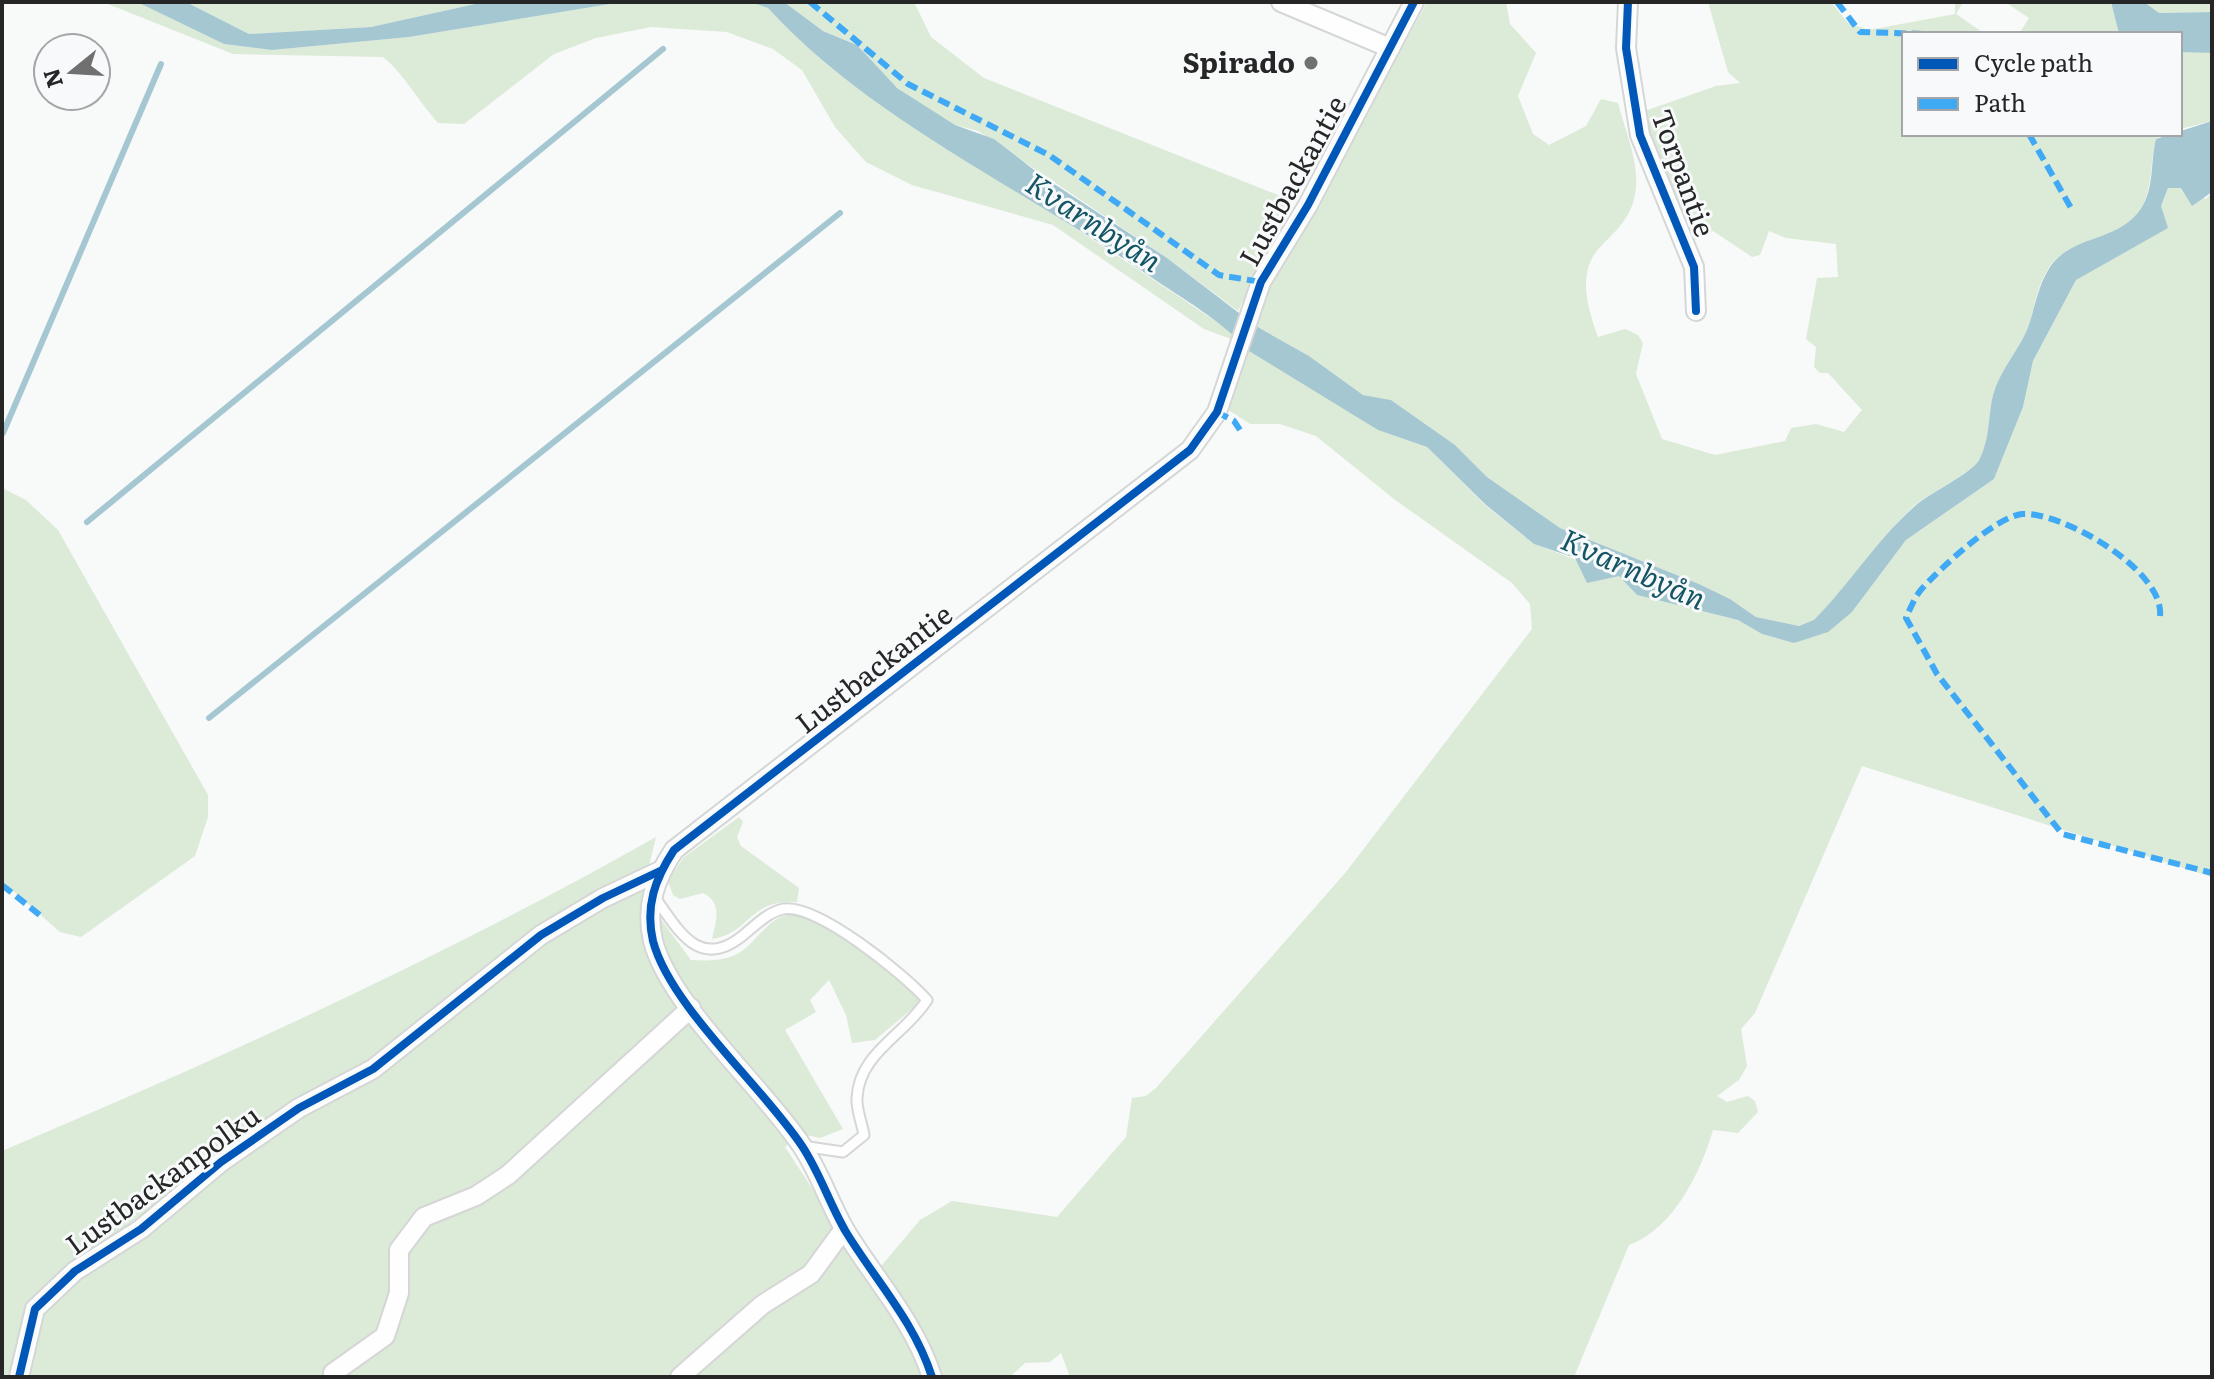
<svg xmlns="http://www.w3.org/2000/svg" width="2214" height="1379" font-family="Literata,serif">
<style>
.green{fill:#dcead8}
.water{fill:#a5c7d1}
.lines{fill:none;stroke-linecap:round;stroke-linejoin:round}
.stream{stroke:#a5c7d1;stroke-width:6}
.service-casing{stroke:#d5d6d6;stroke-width:13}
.minor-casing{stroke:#d5d6d6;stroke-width:22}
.service{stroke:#fefefe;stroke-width:9}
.minor{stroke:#fefefe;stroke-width:18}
.quiet{stroke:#3fa9f5;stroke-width:6;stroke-dasharray:12 6;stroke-linecap:butt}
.cycleway-casing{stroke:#f7f9fa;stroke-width:13}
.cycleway{stroke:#0057b8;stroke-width:8}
.poi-dot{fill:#707070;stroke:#f7f9fa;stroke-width:3}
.labels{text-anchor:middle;stroke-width:6;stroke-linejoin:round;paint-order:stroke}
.poi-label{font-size:28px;font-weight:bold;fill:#262627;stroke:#f7f9fa;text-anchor:end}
.street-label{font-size:28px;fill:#262627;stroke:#f7f9fa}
.water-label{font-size:30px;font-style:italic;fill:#135565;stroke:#f7f9fa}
</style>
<rect width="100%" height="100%" fill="#f8f9f9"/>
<g class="green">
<path d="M103,2H137L224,44L272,50L409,37L622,2H755L768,8C835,81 921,131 1005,184C1082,232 1158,282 1233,333L1231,339L1204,329L1053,225L912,185L866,162L835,127L802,70L773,49L727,32L651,27L596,38L554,54L464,124L438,123C418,101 405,75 383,57L233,54Z"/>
<path d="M186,2H484L371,27L249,34Z"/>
<path d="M784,2H914L931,37L984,78L1293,201L1238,311L1167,258L978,131L955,125L922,105L886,80L858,45L823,31Z"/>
<path d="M1427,2H1506L1510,24L1536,53L1518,96L1533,134L1549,145L1586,126L1601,99L1618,103C1625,131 1641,166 1635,194C1631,217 1618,229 1602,245C1576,270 1587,307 1598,337L1625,329L1638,335L1643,343L1636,374L1662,439L1715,455L1785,441L1791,428L1816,424L1844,432L1862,410L1828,373H1820L1814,367L1816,347L1806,339L1817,278L1838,277L1836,244L1786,238L1769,231L1760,255L1752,257L1713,231L1690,242L1654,159L1642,112L1716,86L1740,83L1728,72L1708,2H1831L1848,23L1869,30L1955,14V2H1963L1956,14L1985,34H1904V134H2165L2156,139C2150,161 2153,183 2143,205C2125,243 2071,234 2049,267C2036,287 2035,309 2027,330C2017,353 2000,370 1993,395C1988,416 1990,440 1979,460C1970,474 1929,493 1914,506C1876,540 1850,584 1814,621L1799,626L1756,617L1730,599L1699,584L1560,528L1487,477L1455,445L1391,400L1363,395L1309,356L1253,324L1265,293L1295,245Z"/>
<path d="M2005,2H2111L2119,34H2019L2029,18Z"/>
<path d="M2144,2H2212V12L2159,13Z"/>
<path d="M2186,50L2212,53V121L2180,129V52Z"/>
<path d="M2168,188H2181L2206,199L2212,192V877L1862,766L1755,1013L1741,1029L1747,1066L1739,1080L1717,1096L1727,1102L1748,1096L1755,1101L1758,1112L1738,1133L1713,1130C1701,1172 1673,1229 1629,1245L1574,1377H1070L1061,1353L1050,1362L1025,1363L1010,1377H2V1151C224,1057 446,956 656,837L642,894L691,960C706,961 725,961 739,953C755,944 767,919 787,915C810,910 899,974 917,993L919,1003L875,1040L852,1043L846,1015L829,980L810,1000L816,1012L785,1030L843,1129L820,1138L802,1134L785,1147L871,1278L920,1220L952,1201L1057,1217L1126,1137L1132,1098L1146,1096L1156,1088L1346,872L1532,629L1530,604L1512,583L1394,499L1316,436L1280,424H1250L1224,407L1243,345L1378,430L1427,447L1485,505L1534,544L1619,576L1637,595L1738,620L1762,634L1795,643L1852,612L1906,540L1994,479L2023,407L2033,361L2076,280L2161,206Z"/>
<path d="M2,488L26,500L58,530L208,795V817L195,856L81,937L60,932L2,881Z"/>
<path d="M739,817L743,822L737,837L741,846L799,888L797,902C748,899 750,934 712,939C716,921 723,903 703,893L680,899L673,895L668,881L683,858Z"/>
</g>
<g class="water">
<path d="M137,2H186L249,34L371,27L484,2H622L409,37L272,50L224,44Z"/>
<path d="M751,2H784L823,31L857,45L897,88L955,125L994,139L1042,176L1167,258L1256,326L1309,356L1363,395L1391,400L1455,445L1487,477L1560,528L1699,584L1730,599L1756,617L1799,626L1814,620C1850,584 1876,540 1915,506C1929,493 1971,474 1979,460C1990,440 1988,416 1993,395C2000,370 2017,353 2027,330C2035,309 2037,287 2050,267C2071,235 2118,242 2140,210C2155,189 2150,162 2156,139L2212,121V192L2192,206L2181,188H2168L2161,206L2168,228L2076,280L2033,361L2023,407L1994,479L1906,540L1852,612L1828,632L1794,643L1762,634L1738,620L1637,595L1619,576L1587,583L1575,558L1534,544L1486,505L1427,447L1378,430L1249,351C1221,320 1183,299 1148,275C1024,189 869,119 768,8Z"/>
<path d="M2111,2H2144L2159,13L2212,12V53L2180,52V34H2119Z"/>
</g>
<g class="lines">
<g class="stream">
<path d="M3,433L161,64"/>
<path d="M87,522L663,49"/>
<path d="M209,718L840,213"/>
</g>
<g class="service-casing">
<path id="service" d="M654,896C680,933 701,973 747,932C758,923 769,912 783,909C817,903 905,975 927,1000C905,1035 859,1053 857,1098C856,1109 862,1123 864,1135L843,1152L802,1146"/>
</g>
<g class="minor-casing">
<g id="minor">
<path d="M1281,2L1390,48"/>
<path d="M1628,2L1626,48L1640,135L1694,267L1696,311"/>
<path d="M333,1373L385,1336L399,1293V1250L424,1217L476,1196L508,1175L691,1008"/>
<path d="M19,1377L35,1309L75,1271L141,1229L221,1162L299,1108L373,1069L541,935L603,898L660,871"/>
<path d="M680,1377L762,1305L811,1274L844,1229"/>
<path d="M932,1377C914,1321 876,1281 846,1232C830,1205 820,1173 802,1146C763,1087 670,1006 653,941C645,906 655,879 674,850L1190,450L1217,412L1261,282L1308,205L1414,2"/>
</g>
</g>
<use href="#service" class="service"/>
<use href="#minor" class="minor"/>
<g class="quiet">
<path d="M810,2L908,84L1049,155L1219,275L1261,282"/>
<path d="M1837,2L1860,32L1925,34"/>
<path d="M2029,134L2071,208"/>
<path d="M1217,412L1234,421L1240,430"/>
<path d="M2160,616C2165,570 2061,511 2022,514C1995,517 1938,570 1920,591C1914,599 1910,609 1906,618L1937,674L2062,834L2212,873"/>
<path d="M2,885L41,916"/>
</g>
<g class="cycleway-casing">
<g id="cycleway">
<path d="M1628,2L1626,48L1640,135L1694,267L1696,311"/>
<path d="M19,1377L35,1309L75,1271L141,1229L221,1162L299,1108L373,1069L541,935L603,898L660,871"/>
<path d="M932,1377C914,1321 876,1281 846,1232C830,1205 820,1173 802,1146C763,1087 670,1006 653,941C645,906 655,879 674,850L1190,450L1217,412L1261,282L1308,205L1414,2"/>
</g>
</g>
<use href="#cycleway" class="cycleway"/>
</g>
<circle class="poi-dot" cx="1311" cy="63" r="8"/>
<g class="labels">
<g class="poi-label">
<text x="1295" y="73">Spirado</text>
</g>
<g class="street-label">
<text transform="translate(1683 173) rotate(70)" y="10">Torpantie</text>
<text transform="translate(1293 181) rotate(-61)" y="10">Lustbackantie</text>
<text transform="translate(874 669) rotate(-38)" y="10">Lustbackantie</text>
<text transform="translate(163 1180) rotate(-36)" y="10">Lustbackanpolku</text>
</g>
<g class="water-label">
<text transform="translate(1093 223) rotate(33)" y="10">Kvarnbyån</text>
<text transform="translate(1633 570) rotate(24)" y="10">Kvarnbyån</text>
</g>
</g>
<rect width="2214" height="1379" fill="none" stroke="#262627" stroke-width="8"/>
<rect x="1902" y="32" width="280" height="104" fill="#f7f9fa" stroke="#a3a5a6" stroke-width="2"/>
<rect x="1918" y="58" width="40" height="12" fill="#0057b8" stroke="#a3a5a6" stroke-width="2"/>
<text x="1974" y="72" font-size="24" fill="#262627">Cycle path</text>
<rect x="1918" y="98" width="40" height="12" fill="#3fa9f5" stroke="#a3a5a6" stroke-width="2"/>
<text x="1974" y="112" font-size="24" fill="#262627">Path</text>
<g transform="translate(72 72) rotate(252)"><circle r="38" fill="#f7f9fa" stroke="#a3a5a6" stroke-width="2"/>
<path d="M0-6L14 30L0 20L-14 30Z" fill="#707070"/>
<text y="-12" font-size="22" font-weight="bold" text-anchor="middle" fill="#262627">N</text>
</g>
</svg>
